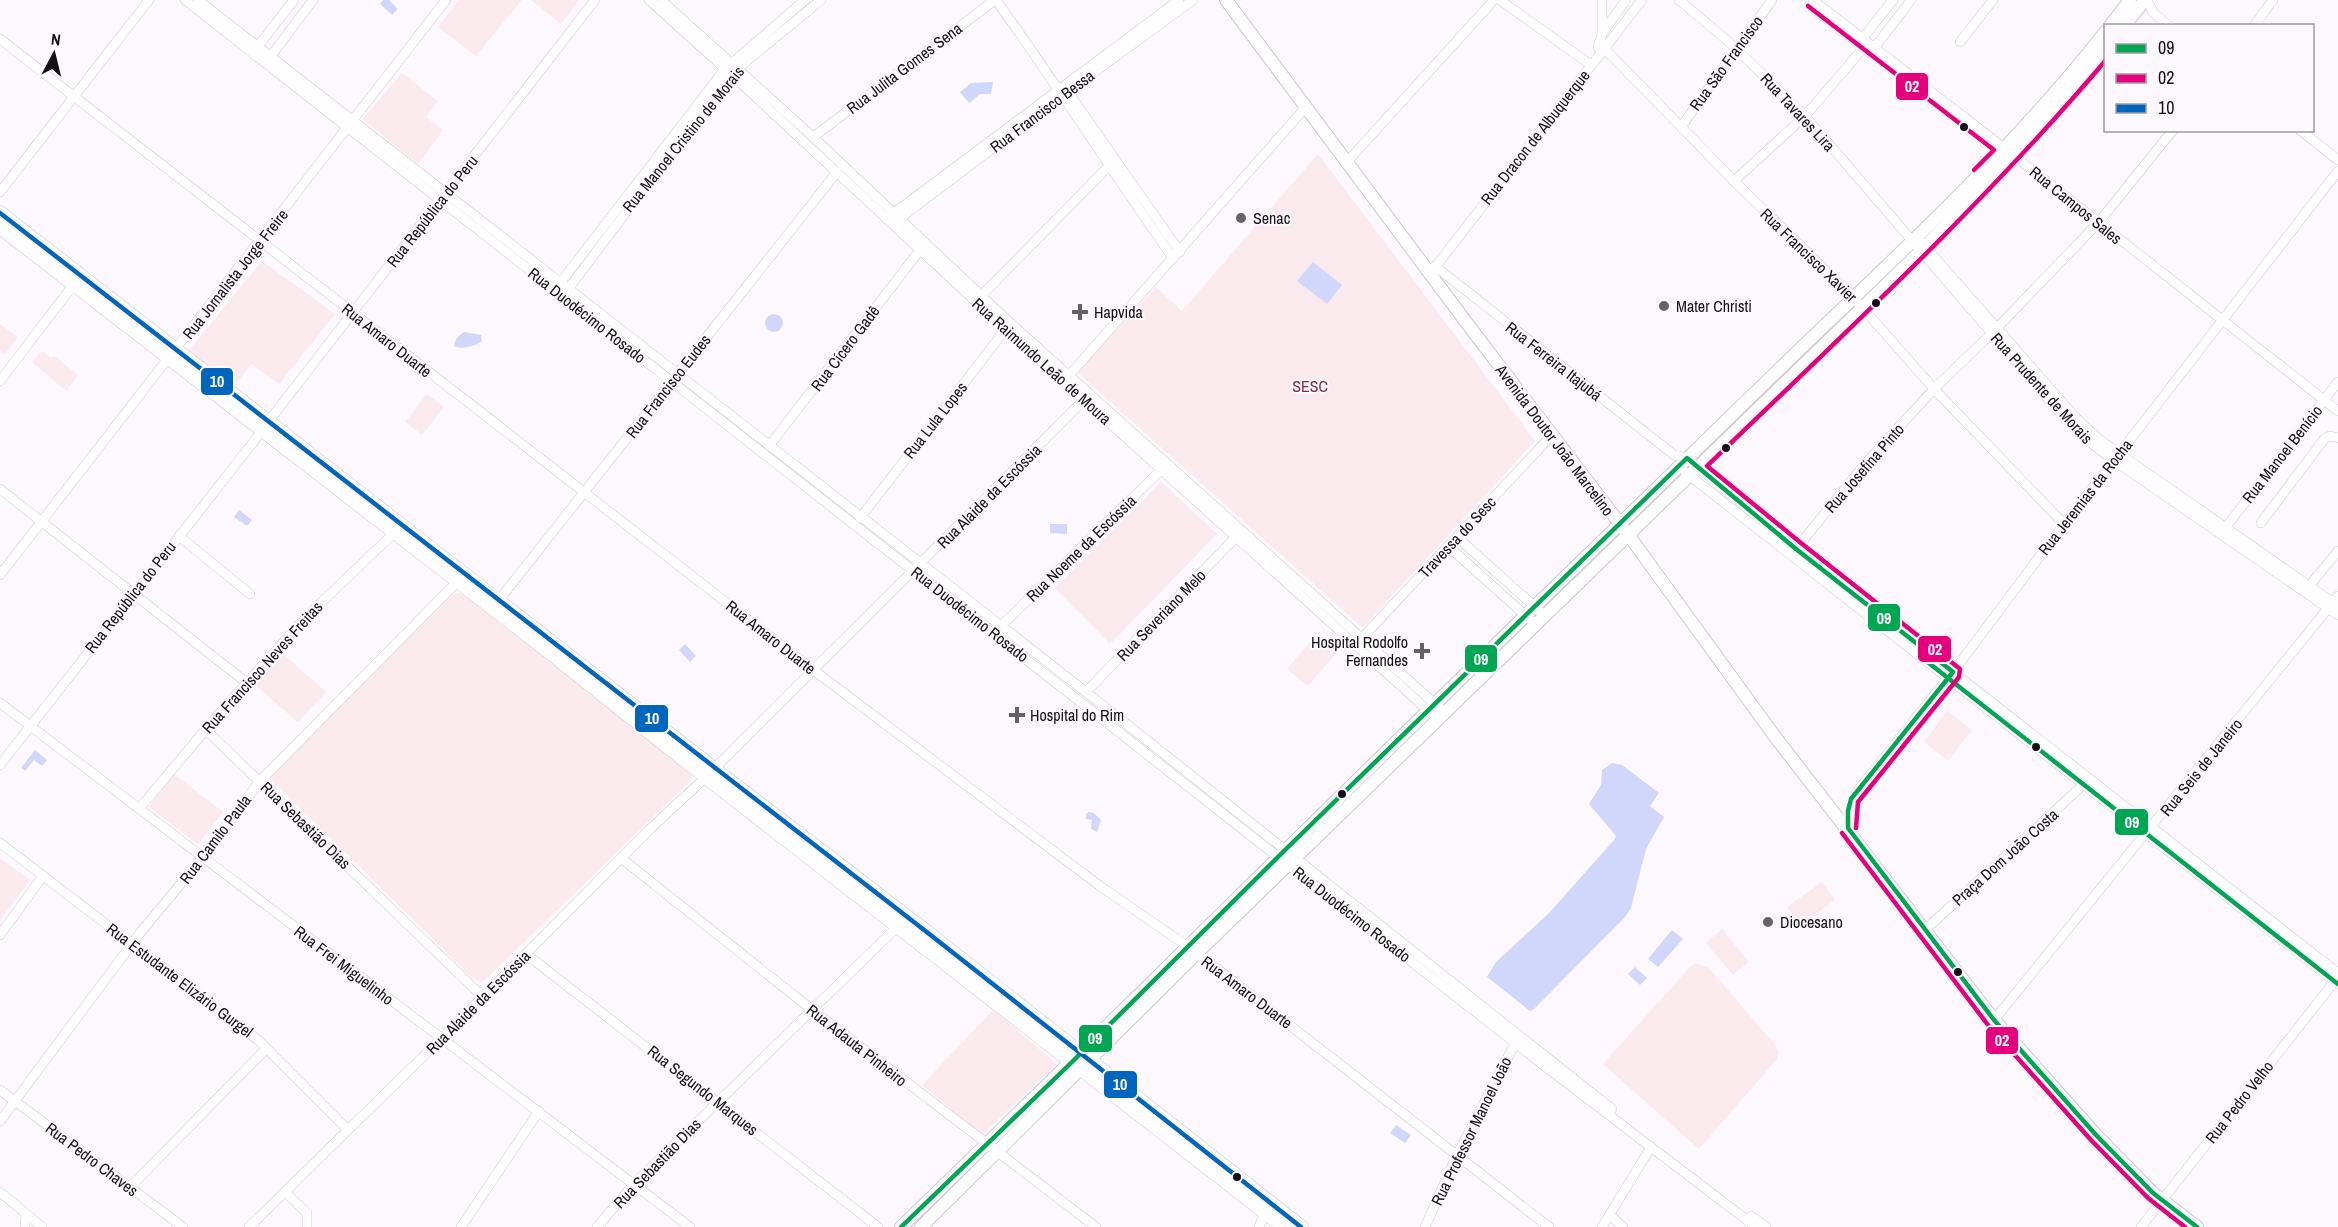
<svg xmlns="http://www.w3.org/2000/svg" width="2338" height="1227" font-family="'Archivo Narrow',sans-serif">
<style>
.green{fill:#faeaee}
.water{fill:#d0d7fa}
.lines{fill:none;stroke-linecap:round;stroke-linejoin:round}
.minor-casing{stroke:#cdc9ce;stroke-width:10}
.tertiary-casing{stroke:#cdc9ce;stroke-width:14}
.secondary-casing{stroke:#cdc9ce;stroke-width:15}
.minor{stroke:#fffeff;stroke-width:9}
.tertiary{stroke:#fffeff;stroke-width:12}
.secondary{stroke:#fffeff;stroke-width:14}
.bus-1-casing{stroke:#fdf7fe;stroke-width:9}
.bus-2-casing{stroke:#fdf7fe;stroke-width:9}
.bus-3-casing{stroke:#fdf7fe;stroke-width:9}
.bus-1{stroke:#00a651;stroke-width:4.5}
.bus-2{stroke:#e5007d;stroke-width:4.5}
.bus-3{stroke:#0065bd;stroke-width:4.5}
.bus-dot{fill:#151016;stroke:#fdf7fe;stroke-width:2}
.poi-dot{fill:#666167;stroke:#fdf7fe;stroke-width:2}
.labels{text-anchor:middle;stroke-width:4.5;stroke-linejoin:round;paint-order:stroke}
.street-label{font-size:16px;fill:#151016;stroke:#fdf7fe}
.poi-label{font-size:16px;fill:#151016;stroke:#fdf7fe;text-anchor:start}
.park-label{font-size:16px;fill:#802d3f;stroke:#fdf7fe}
.line-badge{stroke:#fdf7fe;stroke-width:2}
.badge-label{font-size:16px;text-anchor:middle;font-weight:bold;fill:#fff}
</style>
<rect width="100%" height="100%" fill="#fcf8fd"/>
<g class="green">
<path d="M459,0H522L476,56L438,27Z"/>
<path d="M531,0H579L561,24Z"/>
<path d="M402,73L438,101L426,117L443,130L418,164L363,119Z"/>
<path d="M1318,154L1535,441L1363,628L1077,372L1156,287L1182,311Z"/>
<path d="M262,261L335,314L279,384L251,364L232,389L187,353Z"/>
<path d="M0,324L18,337L5,354L0,351Z"/>
<path d="M42,351L51,358L54,356L78,375L66,391L32,362Z"/>
<path d="M427,394L444,407L422,435L405,422Z"/>
<path d="M1161,482L1217,534L1110,644L1055,588Z"/>
<path d="M457,593L464,595L685,767C690,771 692,773 691,780L485,980L480,982L473,979L269,777L452,595Z"/>
<path d="M1317,634L1338,651L1308,686L1287,669Z"/>
<path d="M283,654L326,692L298,722L255,685Z"/>
<path d="M1947,711L1972,730L1948,761L1924,742Z"/>
<path d="M174,774L223,812L198,844L149,807Z"/>
<path d="M0,858L30,880L0,920Z"/>
<path d="M1822,882L1835,900L1800,925L1787,907Z"/>
<path d="M1722,929L1749,962L1733,975L1706,943Z"/>
<path d="M1695,963L1709,968L1776,1046L1779,1053L1777,1059L1699,1149L1603,1064L1691,966Z"/>
<path d="M993,1010L1057,1064L982,1135L922,1085Z"/>
</g>
<g class="water">
<path d="M383,0H389L398,9L392,15L380,4Z"/>
<path d="M993,82L991,94H980L969,103L960,92L971,83Z"/>
<path d="M1313,262L1342,285L1327,304L1297,281Z"/>
<circle cx="774" cy="323" r="9"/>
<path d="M464,332L481,335L482,341C476,346 461,350 454,346C455,339 459,335 464,332Z"/>
<path d="M239,510L252,520L247,526L234,517Z"/>
<path d="M1050,524H1067V534L1050,533Z"/>
<path d="M685,644L696,656L690,662L679,650Z"/>
<path d="M35,750L47,760L42,766L34,760L25,771L21,768Z"/>
<path d="M1612,763L1622,765L1659,793L1650,806L1664,817L1646,849L1631,908L1625,917L1534,1009L1530,1011L1487,977L1496,962L1549,913L1614,840L1616,836L1589,804L1601,785L1602,770Z"/>
<path d="M1089,812L1094,813L1101,820L1097,832L1091,829L1092,820L1086,819V814Z"/>
<path d="M1672,930L1683,939L1658,967L1648,959Z"/>
<path d="M1635,967L1647,978L1640,985L1628,974Z"/>
<path d="M1396,1125L1411,1135L1405,1143L1390,1133Z"/>
</g>
<g class="lines">
<g class="minor-casing">
<g id="minor">
<path d="M185,0L1542,1064L1756,1227"/>
<path d="M198,0L1086,692L1612,1109"/>
<path d="M649,0L731,74L1001,325L1432,714"/>
<path d="M661,0L813,137L1006,319L1445,713"/>
<path d="M996,0C1057,85 1113,173 1173,258"/>
<path d="M1500,0L1591,65"/>
<path d="M1679,0L1728,41L1804,115L2069,423L2096,447L2119,464L2338,615"/>
<path d="M1813,0L2013,155L2338,411"/>
<path d="M2147,0L2153,12L2169,26"/>
<path d="M2254,26L2273,0"/>
<path d="M1603,32L1626,0"/>
<path d="M0,39L812,669L1100,886L1197,953L1549,1227"/>
<path d="M1960,42L1993,0"/>
<path d="M1599,43L1734,181L1854,298L1934,389L2064,524"/>
<path d="M1598,48L1602,35V0"/>
<path d="M1871,48L1875,47L1911,0"/>
<path d="M255,50L294,0"/>
<path d="M267,61L313,0"/>
<path d="M1068,92L1180,252"/>
<path d="M1681,127L1772,0"/>
<path d="M2300,130L2338,160"/>
<path d="M813,137L995,0"/>
<path d="M1346,163L1494,0"/>
<path d="M1734,181L1805,116L1860,52L1863,38L1893,0"/>
<path d="M0,192L149,0"/>
<path d="M890,216L1179,0"/>
<path d="M894,223L1048,106L1193,0"/>
<path d="M1922,243L2076,418L2100,440L2338,606"/>
<path d="M1435,266L1674,455L1687,458L1811,561L2338,973"/>
<path d="M1433,270L1642,0"/>
<path d="M557,287L725,69L805,0"/>
<path d="M565,293L731,74L821,0"/>
<path d="M981,296L1112,163"/>
<path d="M1065,380L1306,107"/>
<path d="M0,381L74,284"/>
<path d="M268,422L595,0"/>
<path d="M769,446L920,250"/>
<path d="M1685,472L2338,984"/>
<path d="M0,489L247,683"/>
<path d="M860,518L1009,325"/>
<path d="M2261,523L2325,438L2330,436L2338,438"/>
<path d="M2226,527L2338,382"/>
<path d="M179,536L250,594"/>
<path d="M1457,537L1544,615"/>
<path d="M1448,546L1535,624"/>
<path d="M1796,549L1865,464L1934,389L1997,328L2098,223L2173,130"/>
<path d="M0,575L446,0"/>
<path d="M2310,585L2338,551"/>
<path d="M499,600L837,172"/>
<path d="M1001,626L1161,470"/>
<path d="M1362,638L1552,435"/>
<path d="M1086,692L1236,537"/>
<path d="M0,703L690,1227"/>
<path d="M205,729L483,997"/>
<path d="M0,765L262,431"/>
<path d="M714,769L1084,400"/>
<path d="M139,809L217,716L306,617L394,533"/>
<path d="M1848,828C1848,812 1849,802 1859,789L1953,672L2043,552L2338,171"/>
<path d="M0,843L258,1040L348,1130"/>
<path d="M621,858L811,1009L1096,1227"/>
<path d="M1925,930L2084,784"/>
<path d="M0,935L43,876"/>
<path d="M526,954L878,1227"/>
<path d="M1994,1020L2338,596"/>
<path d="M0,1090L183,1227"/>
<path d="M0,1121L140,933L203,857L260,781L458,581"/>
<path d="M130,1187L266,1049"/>
<path d="M0,1192L42,1227"/>
<path d="M285,1192L307,1213V1227"/>
<path d="M1610,1215L1623,1227"/>
<path d="M1751,1216L1766,1227"/>
<path d="M25,1227L26,1214"/>
<path d="M249,1227L441,1039L650,829L706,777"/>
<path d="M461,1227L539,1111"/>
<path d="M597,1227L634,1184L899,925"/>
<path d="M1259,1227L1265,1212"/>
<path d="M1425,1227L1457,1155L1518,1038"/>
<path d="M1602,1227L1651,1147"/>
<path d="M2141,1227L2338,977"/>
</g>
</g>
<g class="tertiary-casing">
<g id="tertiary">
<path d="M1226,0L1466,322L1627,533L1773,734L1994,1020L2096,1135L2153,1193L2197,1227"/>
<path d="M2110,26L2130,0"/>
<path d="M2124,26L2145,0"/>
<path d="M901,1227C1142,994 1379,756 1621,523C1688,458 1755,392 1823,327C1922,233 2021,139 2106,31"/>
<path d="M921,1227L1197,953L1925,247L2013,155L2106,48"/>
</g>
</g>
<g class="secondary-casing">
<g id="secondary">
<path d="M0,213L714,769L928,933L1301,1227"/>
<path d="M0,227L547,650L706,777L1284,1227"/>
</g>
</g>
<use href="#minor" class="minor"/>
<use href="#tertiary" class="tertiary"/>
<use href="#secondary" class="secondary"/>
<g class="bus-1-casing">
<g id="bus-1">
<path d="M1925,660L2338,984"/>
<path d="M901,1227L1072,1062L1285,850L1687,458L1796,549L1953,672L1851,799L1848,811V828L1994,1020L2096,1135L2153,1193L2197,1227"/>
</g>
</g>
<g class="bus-2-casing">
<g id="bus-2">
<path d="M1808,6L1994,150L1974,170"/>
<path d="M1856,828L1858,802L1959,677L1960,669L1801,543L1707,466C1844,334 1983,205 2106,60"/>
<path d="M1842,833L1988,1025L2091,1140L2148,1198L2185,1227"/>
</g>
</g>
<g class="bus-3-casing">
<path id="bus-3" d="M0,213L928,933L1301,1227"/>
</g>
<use href="#bus-1" class="bus-1"/>
<use href="#bus-2" class="bus-2"/>
<use href="#bus-3" class="bus-3"/>
</g>
<g class="bus-dot">
<circle cx="1964" cy="127" r="5"/>
<circle cx="1876" cy="303" r="5"/>
<circle cx="1726" cy="448" r="5"/>
<circle cx="2036" cy="747" r="5"/>
<circle cx="1342" cy="794" r="5"/>
<circle cx="1958" cy="972" r="5"/>
<circle cx="1237" cy="1177" r="5"/>
</g>
<g class="poi-dot">
<circle cx="1241" cy="218" r="6"/>
<circle cx="1664" cy="306" r="6"/>
<path d="M1077 303h6v6h6v6h-6v6h-6v-6h-6v-6h6z"/>
<path d="M1419 642h6v6h6v6h-6v6h-6v-6h-6v-6h6z"/>
<path d="M1014 706h6v6h6v6h-6v6h-6v-6h-6v-6h6z"/>
<circle cx="1768" cy="922" r="6"/>
</g>
<g class="labels">
<g class="street-label">
<text transform="translate(1726 63) rotate(-54)" y="6">Rua São Francisco</text>
<text transform="translate(904 68) rotate(-37)" y="6">Rua Julita Gomes Sena</text>
<text transform="translate(1042 111) rotate(-37)" y="6">Rua Francisco Bessa</text>
<text transform="translate(1798 112) rotate(47)" y="6">Rua Tavares Lira</text>
<text transform="translate(1535 137) rotate(-52)" y="6">Rua Dracon de Albuquerque</text>
<text transform="translate(683 139) rotate(-51)" y="6">Rua Manoel Cristino de Morais</text>
<text transform="translate(2076 205) rotate(39)" y="6">Rua Campos Sales</text>
<text transform="translate(432 211) rotate(-52)" y="6">Rua República do Peru</text>
<text transform="translate(1809 255) rotate(44)" y="6">Rua Francisco Xavier</text>
<text transform="translate(235 274) rotate(-52)" y="6">Rua Jornalista Jorge Freire</text>
<text transform="translate(587 315) rotate(38)" y="6">Rua Duodécimo Rosado</text>
<text transform="translate(387 340) rotate(38)" y="6">Rua Amaro Duarte</text>
<text transform="translate(845 348) rotate(-53)" y="6">Rua Cícero Gadê</text>
<text transform="translate(1042 361) rotate(42)" y="6">Rua Raimundo Leão de Moura</text>
<text transform="translate(1554 361) rotate(38)" y="6">Rua Ferreira Itajubá</text>
<text transform="translate(668 386) rotate(-52)" y="6">Rua Francisco Eudes</text>
<text transform="translate(2042 388) rotate(48)" y="6">Rua Prudente de Morais</text>
<text transform="translate(935 420) rotate(-52)" y="6">Rua Lula Lopes</text>
<text transform="translate(1555 440) rotate(53)" y="6">Avenida Doutor João Marcelino</text>
<text transform="translate(2282 454) rotate(-52)" y="6">Rua Manoel Benício</text>
<text transform="translate(1864 468) rotate(-49)" y="6">Rua Josefina Pinto</text>
<text transform="translate(989 496) rotate(-45)" y="6">Rua Alaide da Escóssia</text>
<text transform="translate(2085 497) rotate(-52)" y="6">Rua Jeremias da Rocha</text>
<text transform="translate(1457 537) rotate(-47)" y="6">Travessa do Sesc</text>
<text transform="translate(1081 548) rotate(-44)" y="6">Rua Noeme da Escóssia</text>
<text transform="translate(130 597) rotate(-52)" y="6">Rua República do Peru</text>
<text transform="translate(970 614) rotate(38)" y="6">Rua Duodécimo Rosado</text>
<text transform="translate(1161 615) rotate(-46)" y="6">Rua Severiano Melo</text>
<text transform="translate(771 637) rotate(38)" y="6">Rua Amaro Duarte</text>
<text transform="translate(262 667) rotate(-48)" y="6">Rua Francisco Neves Freitas</text>
<text transform="translate(2201 767) rotate(-51)" y="6">Rua Seis de Janeiro</text>
<text transform="translate(306 825) rotate(44)" y="6">Rua Sebastião Dias</text>
<text transform="translate(215 839) rotate(-53)" y="6">Rua Camilo Paula</text>
<text transform="translate(2005 857) rotate(-42)" y="6">Praça Dom João Costa</text>
<text transform="translate(1352 914) rotate(38)" y="6">Rua Duodécimo Rosado</text>
<text transform="translate(344 965) rotate(37)" y="6">Rua Frei Miguelinho</text>
<text transform="translate(180 980) rotate(37)" y="6">Rua Estudante Elizário Gurgel</text>
<text transform="translate(1247 992) rotate(37)" y="6">Rua Amaro Duarte</text>
<text transform="translate(478 1002) rotate(-45)" y="6">Rua Alaide da Escóssia</text>
<text transform="translate(857 1045) rotate(38)" y="6">Rua Adauta Pinheiro</text>
<text transform="translate(703 1090) rotate(38)" y="6">Rua Segundo Marques</text>
<text transform="translate(2239 1102) rotate(-52)" y="6">Rua Pedro Velho</text>
<text transform="translate(1471 1131) rotate(-64)" y="6">Rua Professor Manoel João</text>
<text transform="translate(92 1159) rotate(37)" y="6">Rua Pedro Chaves</text>
<text transform="translate(657 1163) rotate(-46)" y="6">Rua Sebastião Dias</text>
</g>
<g class="poi-label">
<text x="1253" y="224">Senac</text>
<text x="1676" y="312">Mater Christi</text>
<text x="1094" y="318">Hapvida</text>
<text x="1408" y="648" text-anchor="end">Hospital Rodolfo<tspan x="1408" dy="18">Fernandes</tspan></text>
<text x="1030" y="721">Hospital do Rim</text>
<text x="1780" y="928">Diocesano</text>
</g>
<g class="park-label">
<text x="1310" y="392">SESC</text>
</g>
</g>
<g class="line-badge">
<rect x="1895" y="72" width="34" height="29" rx="6" fill="#e5007d"/>
<rect x="200" y="367" width="34" height="29" rx="6" fill="#0065bd"/>
<rect x="1867" y="603" width="34" height="29" rx="6" fill="#00a651"/>
<rect x="1917" y="635" width="35" height="28" rx="6" fill="#e5007d"/>
<rect x="1464" y="644" width="34" height="29" rx="6" fill="#00a651"/>
<rect x="634" y="704" width="35" height="29" rx="6" fill="#0065bd"/>
<rect x="2114" y="808" width="35" height="28" rx="6" fill="#00a651"/>
<rect x="1078" y="1024" width="35" height="29" rx="6" fill="#00a651"/>
<rect x="1985" y="1026" width="34" height="29" rx="6" fill="#e5007d"/>
<rect x="1103" y="1070" width="35" height="29" rx="6" fill="#0065bd"/>
</g>
<g class="badge-label">
<text x="1912" y="92">02</text>
<text x="217" y="387">10</text>
<text x="1884" y="624">09</text>
<text x="1935" y="655">02</text>
<text x="1481" y="665">09</text>
<text x="652" y="724">10</text>
<text x="2132" y="828">09</text>
<text x="1095" y="1044">09</text>
<text x="2002" y="1046">02</text>
<text x="1120" y="1090">10</text>
</g>
<rect x="2104" y="24" width="210" height="108" fill="#fdf7fe" stroke="#a09ba1" stroke-width="1.5"/>
<rect x="2116" y="44" width="30" height="9" fill="#00a651" stroke="#a09ba1" stroke-width="1.5"/>
<text x="2158" y="54" font-size="18" fill="#151016">09</text>
<rect x="2116" y="74" width="30" height="9" fill="#e5007d" stroke="#a09ba1" stroke-width="1.5"/>
<text x="2158" y="84" font-size="18" fill="#151016">02</text>
<rect x="2116" y="104" width="30" height="9" fill="#0065bd" stroke="#a09ba1" stroke-width="1.5"/>
<text x="2158" y="114" font-size="18" fill="#151016">10</text>
<g transform="translate(54 54) rotate(7)" stroke="#fdf7fe" stroke-width="4.5" paint-order="stroke">
<path d="M0-4.5L10 22L0 15L-10 22Z" fill="#151016"/>
<text y="-9" font-size="16" font-weight="bold" text-anchor="middle" fill="#151016">N</text>
</g>
</svg>
